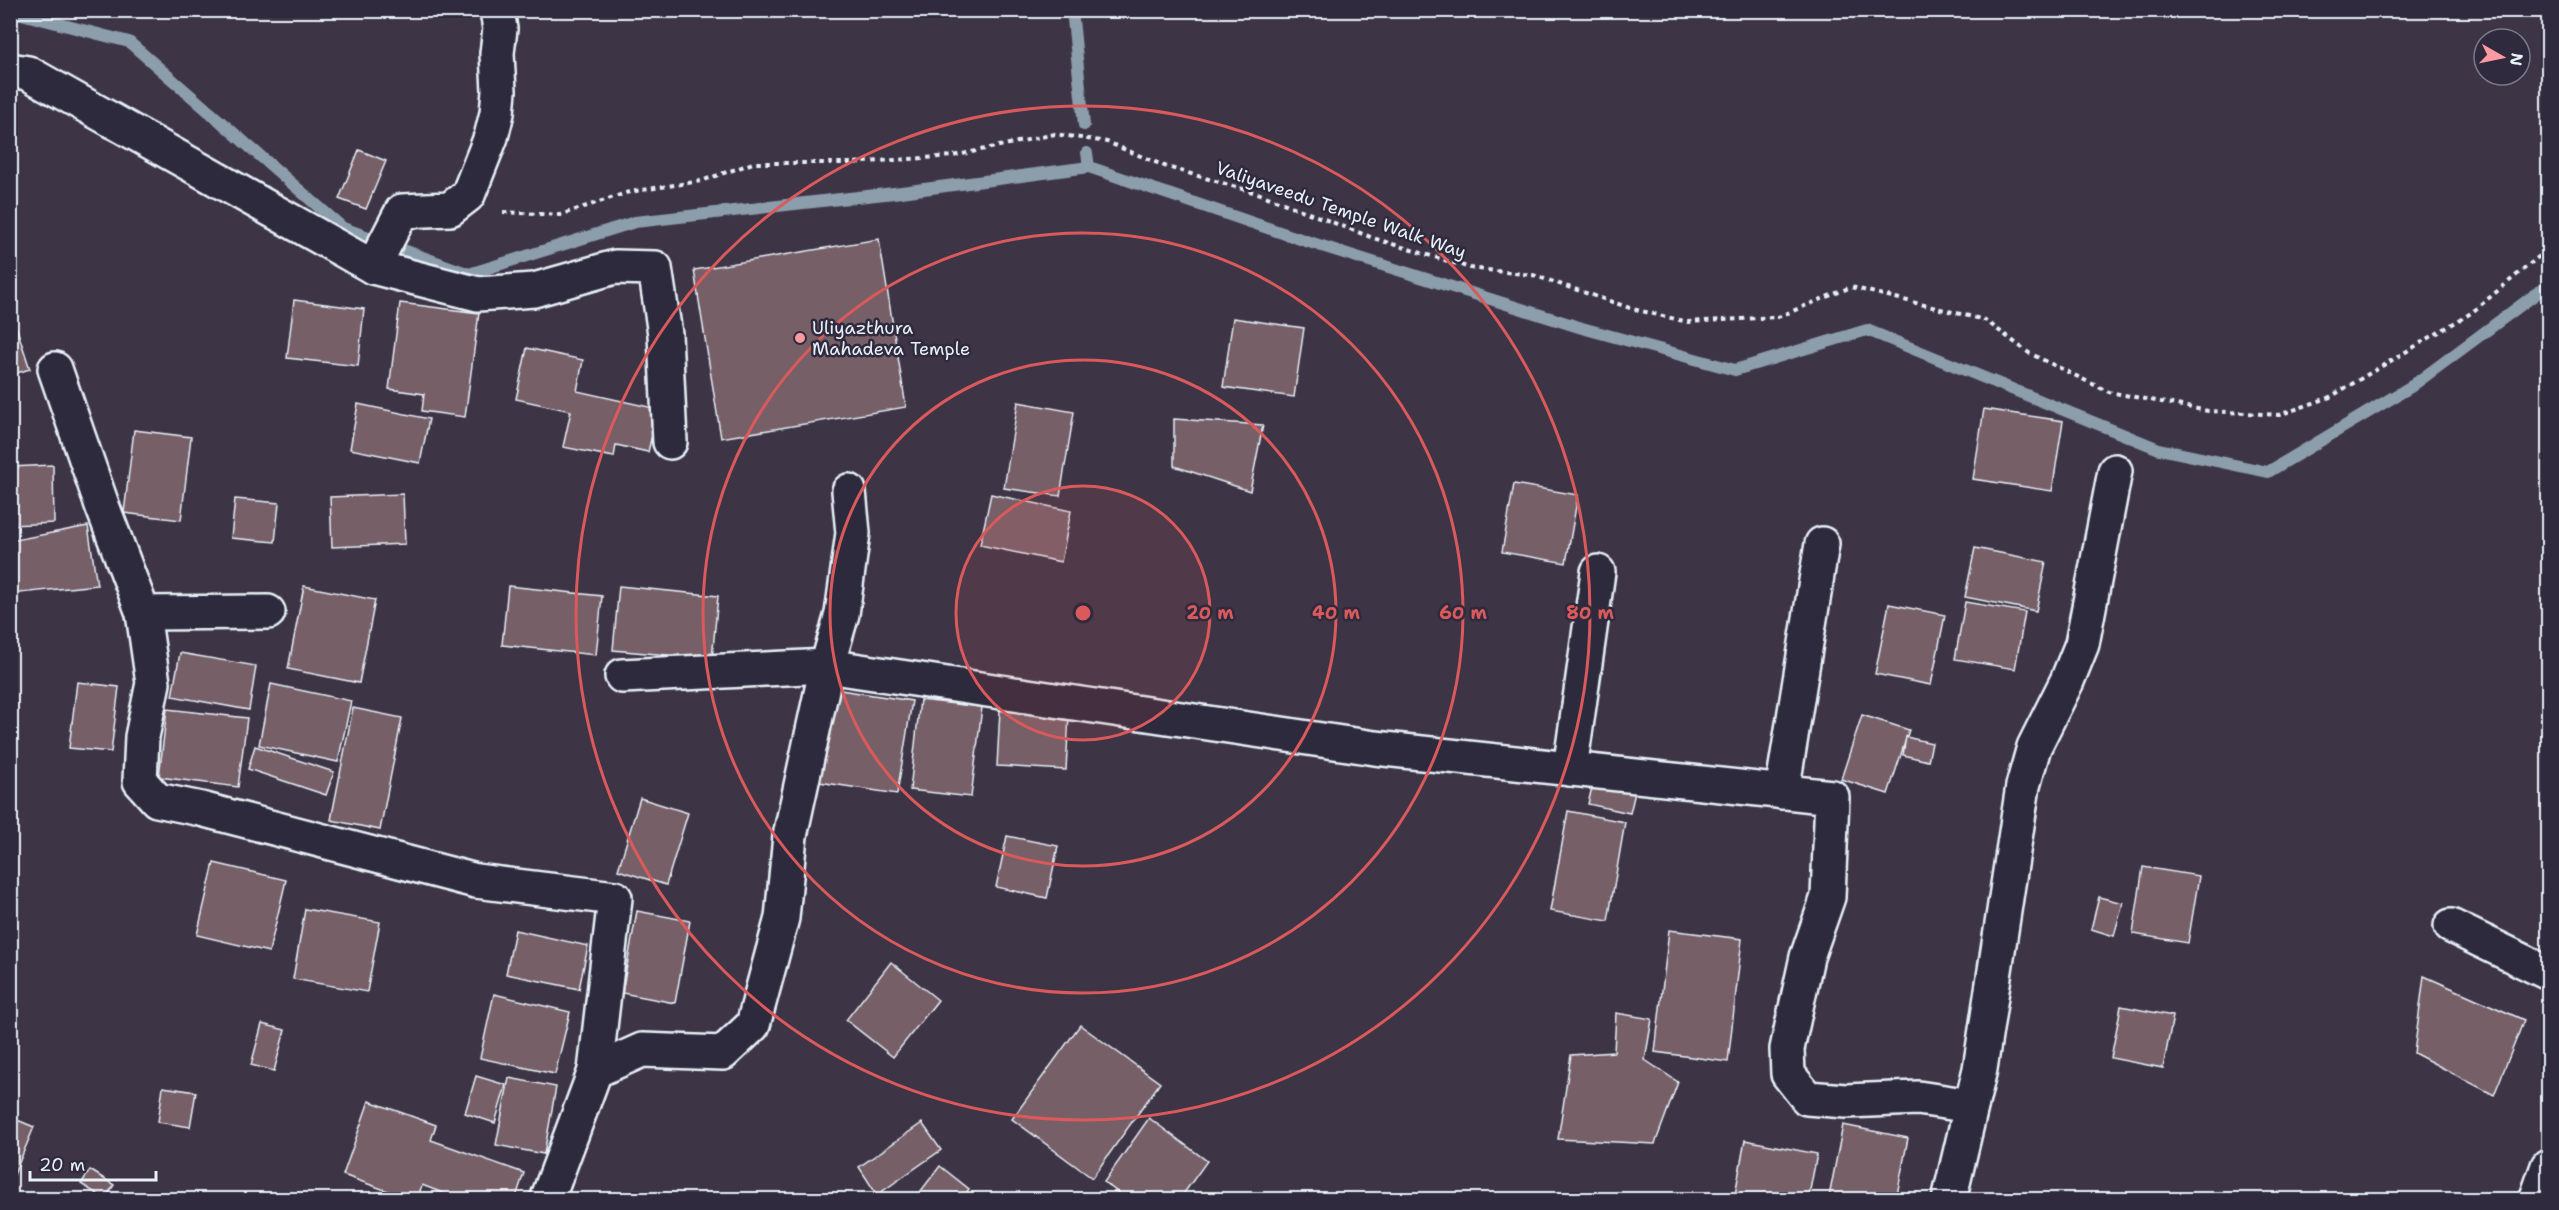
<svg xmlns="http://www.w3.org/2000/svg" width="2559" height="1210" font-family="'Shantell Sans',sans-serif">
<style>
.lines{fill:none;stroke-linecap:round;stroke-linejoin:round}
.stream{stroke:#8c9dac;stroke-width:12}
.building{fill:#775f68;stroke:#e8f1f8;stroke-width:1.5}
.minor-casing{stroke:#e8f1f8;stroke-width:38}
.path{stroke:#e8f1f8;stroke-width:4;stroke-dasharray:4.5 4.5;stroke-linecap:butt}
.minor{stroke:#2f2a3d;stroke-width:33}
.ring{fill:none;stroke:#da5a5c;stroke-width:3}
.poi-dot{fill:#ff9aa2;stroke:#2f2a3d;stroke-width:2}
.labels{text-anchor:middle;stroke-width:5;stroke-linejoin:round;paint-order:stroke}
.street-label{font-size:18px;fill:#e8f1f8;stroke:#2f2a3d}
.poi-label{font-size:18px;fill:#e8f1f8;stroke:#2f2a3d;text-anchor:start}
.centre{fill:#da5a5c;stroke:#2f2a3d;stroke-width:3}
.ring-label{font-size:18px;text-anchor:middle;font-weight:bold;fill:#da5a5c;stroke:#2f2a3d;stroke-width:5;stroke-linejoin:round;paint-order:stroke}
</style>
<rect width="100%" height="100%" fill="#3d3546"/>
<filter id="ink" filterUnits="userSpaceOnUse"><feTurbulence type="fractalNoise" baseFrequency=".0167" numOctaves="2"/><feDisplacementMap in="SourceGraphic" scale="12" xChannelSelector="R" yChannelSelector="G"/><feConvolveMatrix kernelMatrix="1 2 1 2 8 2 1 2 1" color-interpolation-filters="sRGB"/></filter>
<g filter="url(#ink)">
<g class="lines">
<g class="stream">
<path d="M1072,10L1084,125"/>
<path d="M10,11L129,42L343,228L469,274L635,222L894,193L1089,167L1306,241L1582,328L1735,370L1867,330L2159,449L2268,472L2412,386L2548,285"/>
<path d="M1087,153L1089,167"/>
</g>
</g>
<g class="building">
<path d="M359,150L386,161L366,209L339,199Z"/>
<path d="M879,239L906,407L721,438L694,270Z"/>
<path d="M294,300L364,309L358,366L287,358Z"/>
<path d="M400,303L479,313L465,417L422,411L424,394L389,389Z"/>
<path d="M10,308L30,369L10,375Z"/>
<path d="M1233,318L1304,328L1294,397L1223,387Z"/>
<path d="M527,348L583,360L577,391L658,409L648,452L616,445L614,457L563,447L571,411L516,399Z"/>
<path d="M1018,402L1074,412L1060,496L1004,488Z"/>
<path d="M358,404L429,419L420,463L350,449Z"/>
<path d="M1984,409L2063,421L2052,491L1973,479Z"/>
<path d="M1174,419L1263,425L1250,491L1174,466Z"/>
<path d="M134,430L191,437L181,520L124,513Z"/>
<path d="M53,465L54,523L10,525V467Z"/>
<path d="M1514,484L1578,495L1566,563L1502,552Z"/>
<path d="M403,494L405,544L332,547L330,497Z"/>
<path d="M991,494L1071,511L1061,562L980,545Z"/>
<path d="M235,499L279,503L275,542L231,538Z"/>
<path d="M88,526L97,585L10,594V541Z"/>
<path d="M1975,548L2046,562L2036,611L1965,597Z"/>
<path d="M304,586L375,600L359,683L288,669Z"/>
<path d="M508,586L602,596L596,655L502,645Z"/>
<path d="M619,586L718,596L712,659L613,650Z"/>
<path d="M1965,602L2025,612L2015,669L1955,659Z"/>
<path d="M1889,604L1945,615L1931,685L1875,674Z"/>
<path d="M180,653L256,666L249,710L172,696Z"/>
<path d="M77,682L119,687L111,752L69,748Z"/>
<path d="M271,684L351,701L338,762L259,745Z"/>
<path d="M827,688L912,701L897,794L813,781Z"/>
<path d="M920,700L982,707L971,797L910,790Z"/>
<path d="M353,708L402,718L380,830L331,820Z"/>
<path d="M167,709L247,718L238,787L159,777Z"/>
<path d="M1000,710L1069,715L1066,770L997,766Z"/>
<path d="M1862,715L1909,730L1888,794L1841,779Z"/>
<path d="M1906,737L1932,743L1928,761L1903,755Z"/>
<path d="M255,746L334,772L326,795L248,769Z"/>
<path d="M1595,775L1637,784L1630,813L1588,804Z"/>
<path d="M640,798L688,813L666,885L618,870Z"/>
<path d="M1568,811L1625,822L1608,921L1550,911Z"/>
<path d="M1007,836L1058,846L1047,898L996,887Z"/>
<path d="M214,863L286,880L269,952L197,935Z"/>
<path d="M2143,867L2199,876L2188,943L2133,934Z"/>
<path d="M2099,897L2123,903L2114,936L2091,929Z"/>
<path d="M305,909L380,922L367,992L293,979Z"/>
<path d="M637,911L690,921L675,1003L622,993Z"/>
<path d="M515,930L588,946L579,989L506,974Z"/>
<path d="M1669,930L1742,939L1728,1062L1655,1052Z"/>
<path d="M891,962L938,1000L893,1057L846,1020Z"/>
<path d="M2424,976L2524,1020L2494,1095L2414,1053Z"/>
<path d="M494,994L570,1012L555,1074L480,1058Z"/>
<path d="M2121,1006L2173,1016L2163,1068L2111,1058Z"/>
<path d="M1616,1013L1652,1019L1645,1060L1678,1082L1655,1144L1558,1139L1571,1055L1614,1052Z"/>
<path d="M262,1024L285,1030L274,1071L251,1065Z"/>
<path d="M1080,1025L1160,1083L1092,1178L1012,1119Z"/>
<path d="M476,1076L506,1085L495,1123L465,1113Z"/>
<path d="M509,1078L556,1087L544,1154L496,1145Z"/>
<path d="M163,1087L196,1092L190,1127L158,1122Z"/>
<path d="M369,1101L436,1125L431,1140L524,1173L515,1200H461L422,1185L417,1200H413L343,1175Z"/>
<path d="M10,1117L34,1127L13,1177L10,1176Z"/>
<path d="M1149,1118L1207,1161L1179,1200H1128L1104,1182Z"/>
<path d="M922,1123L941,1150L877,1195L859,1167Z"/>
<path d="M1843,1125L1908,1138L1896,1200H1841L1829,1197Z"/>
<path d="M1745,1140L1817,1154L1808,1200H1734Z"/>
<path d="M940,1166L969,1189L961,1200H914Z"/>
<path d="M90,1170L114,1185L105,1199L81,1184Z"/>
</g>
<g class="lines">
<g class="minor-casing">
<g id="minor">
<path d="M10,70L28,73L373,267L478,294L534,290L615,267L655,268L665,334L670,442"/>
<path d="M373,267L402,211L450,209L468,195L491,137L497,113L499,91L497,53L500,29L497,10"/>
<path d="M55,369L103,508L143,613L153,683L142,737L140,781L157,800L201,809L476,881L615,898L595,1071"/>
<path d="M143,613L268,612"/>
<path d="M622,676L827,666L1375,748L1832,797L1828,897L1807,957L1787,1049L1788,1074L1807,1098L1846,1101L1918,1098L1971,1106"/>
<path d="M1570,769L1598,572"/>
<path d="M1782,792L1822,544"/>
<path d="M2451,926L2548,973"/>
<path d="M547,1200L595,1071L642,1050L723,1053L753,1025L782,918L790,836L827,666L842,614L853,533L849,491"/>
<path d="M1949,1200L1980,1069L2023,786L2034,747L2067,681L2082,644L2115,471"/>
<path d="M2536,1200L2548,1166"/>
</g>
</g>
<path class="path" d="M503,212L560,215L629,192L701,181L753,163H851L953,156L1055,134L1107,142L1167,167L1260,194L1373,238L1470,268L1533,275L1633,309L1688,322L1778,317L1851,287L1985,320L2029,353L2109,392L2208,411L2279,415L2330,397L2471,313L2548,249"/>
<use href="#minor" class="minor"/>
</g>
</g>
<circle cx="1083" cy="613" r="127" fill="#da5a5c" fill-opacity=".12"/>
<g class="ring">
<circle cx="1083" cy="613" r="127"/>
<circle cx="1083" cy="613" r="253"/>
<circle cx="1083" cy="613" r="380"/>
<circle cx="1083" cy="613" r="507"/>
</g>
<circle class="poi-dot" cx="800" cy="338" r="6"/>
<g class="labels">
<g class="street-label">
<text transform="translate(1341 210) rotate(19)" y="6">Valiyaveedu Temple Walk Way</text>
</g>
<g class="poi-label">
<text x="812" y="334">Uliyazthura<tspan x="812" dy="21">Mahadeva Temple</tspan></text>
</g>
</g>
<circle cx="1083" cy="613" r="9" class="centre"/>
<g class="ring-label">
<text x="1210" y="619">20 m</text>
<text x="1336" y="619">40 m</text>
<text x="1463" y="619">60 m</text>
<text x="1590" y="619">80 m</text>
</g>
<rect width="2559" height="1210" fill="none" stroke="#2f2a3d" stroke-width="36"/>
<rect x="18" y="18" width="2523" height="1174" fill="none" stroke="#e8f1f8" stroke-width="2" filter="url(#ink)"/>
<g transform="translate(2502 57) rotate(99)"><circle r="28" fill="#2f2a3d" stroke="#797a88" stroke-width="1.5"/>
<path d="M0-4.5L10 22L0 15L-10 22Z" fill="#ff9aa2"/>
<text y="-9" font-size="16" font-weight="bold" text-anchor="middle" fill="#e8f1f8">N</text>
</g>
<path d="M30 1171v9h126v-9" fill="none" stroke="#e8f1f8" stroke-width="3"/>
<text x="39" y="1171" font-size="18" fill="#e8f1f8" stroke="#2f2a3d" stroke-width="4.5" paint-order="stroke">20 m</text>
</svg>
